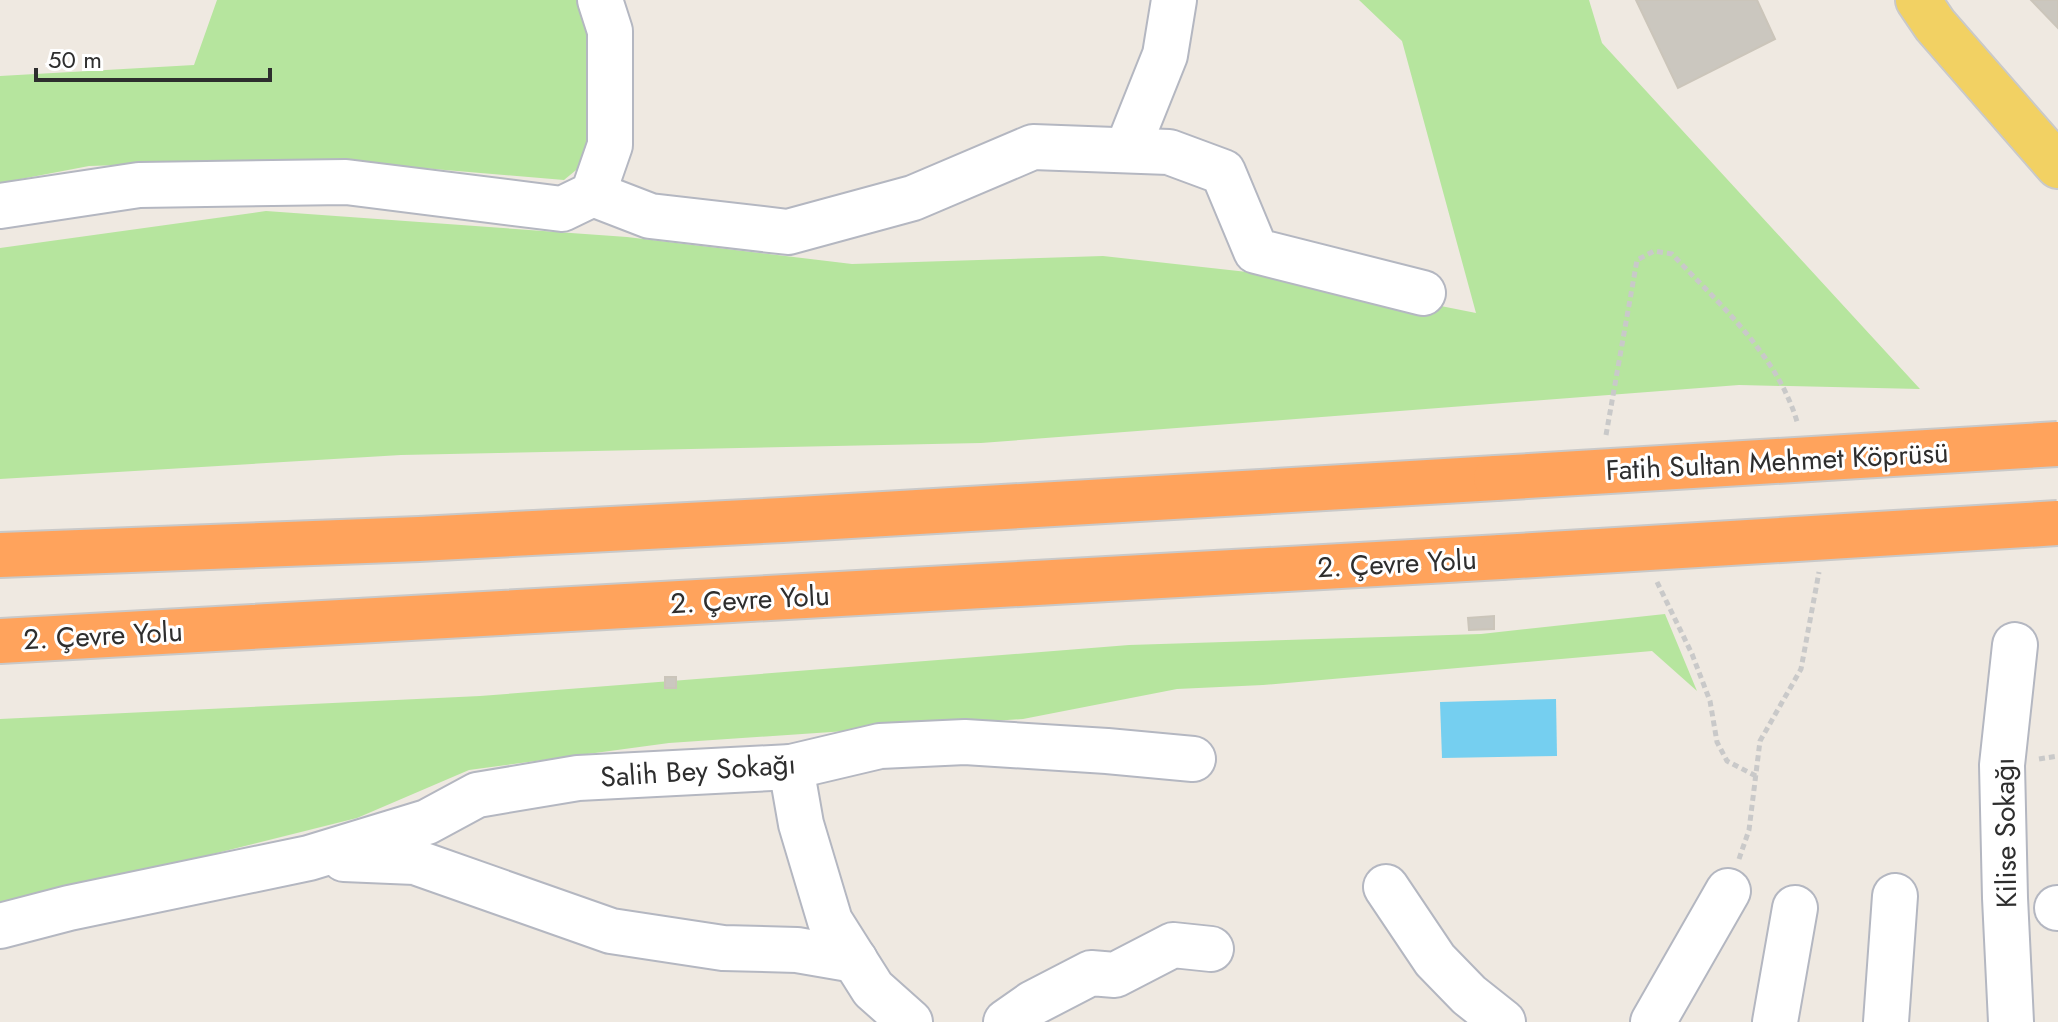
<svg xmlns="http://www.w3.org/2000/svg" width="2058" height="1022" font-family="Jost,sans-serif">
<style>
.green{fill:#b6e59e}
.water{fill:#75cff0}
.building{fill:#cbc7bf;stroke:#cbc5ba;stroke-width:2}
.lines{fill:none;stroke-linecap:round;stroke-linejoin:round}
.minor-casing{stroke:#b4b7c1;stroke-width:48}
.major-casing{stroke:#c9c9c9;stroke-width:48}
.highway-casing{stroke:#c9c9c9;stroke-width:48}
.path{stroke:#c9c9c9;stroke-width:5;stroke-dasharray:6 4;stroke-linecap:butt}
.minor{stroke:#fff;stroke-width:44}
.major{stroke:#f2d163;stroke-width:44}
.highway{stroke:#ffa35c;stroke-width:44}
.highway-bridge-casing{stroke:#c9c9c9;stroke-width:48;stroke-linecap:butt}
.highway-bridge{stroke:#ffa35c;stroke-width:44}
.labels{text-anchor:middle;stroke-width:6;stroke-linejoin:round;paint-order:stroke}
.street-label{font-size:28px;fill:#2e2e2e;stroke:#fff}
</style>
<rect width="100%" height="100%" fill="#efe9e1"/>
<g class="green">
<path d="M217,0H580L592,51V141L581,166L564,180L316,159L89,166L0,183V76L194,65Z"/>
<path d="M1359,0H1589L1602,43L1920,389L1739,385L981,443L401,455L0,479V248L266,211L627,237L852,264L1103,256L1300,278L1476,313L1402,41Z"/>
<path d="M1665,614L1697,691L1652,651L1263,685L1177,689L1023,719L669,743L469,770L357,818L0,907V719L480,696L1129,645L1481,634Z"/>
</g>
<path class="water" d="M1556,699L1557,756L1442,758L1440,702Z"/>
<g class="building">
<path d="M1636,0H1757L1775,39L1678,88Z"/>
<path d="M2031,0H2058V28Z"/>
<path d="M1494,616V629L1469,630L1468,618Z"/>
<rect x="665" y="677" width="11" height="11"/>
</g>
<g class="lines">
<g class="minor-casing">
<g id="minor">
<path d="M1127,150L1165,55L1174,0"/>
<path d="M593,194L650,216L788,232L913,198L1033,147L1169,152L1223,172L1256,251L1423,293"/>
<path d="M0,206L139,185L346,182L562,209L593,194L610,145V31L600,0"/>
<path d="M791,767L801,824L830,921L873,989L910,1022"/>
<path d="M344,859L415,862L611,931L723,948L797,950L855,960"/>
<path d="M1386,887L1435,960L1469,995L1503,1022"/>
<path d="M2057,908H2058"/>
<path d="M0,926L69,908L309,858L427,822L477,795L578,778L791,767L880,746L965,742L1107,751L1193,759"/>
<path d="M1006,1022L1033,1003L1091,973L1115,975L1173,945L1211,949"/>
<path d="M1653,1022L1728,891"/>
<path d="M1775,1022L1795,908"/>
<path d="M1886,1022L1895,896"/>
<path d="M2011,1022L2005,898L2002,765L2015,645"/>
</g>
</g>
<g class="major-casing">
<path id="major" d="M1918,0L1935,25L2058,166"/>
</g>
<g class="highway-casing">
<g id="highway">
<path d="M0,555L419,539L782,520L1496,478"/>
<path d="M0,641L1501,557"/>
</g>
</g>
<g class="path">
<path d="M1606,435L1637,260L1654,251L1672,254C1719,304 1779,356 1798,425"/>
<path d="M1657,582L1692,654L1710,701L1717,742L1727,761L1756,776"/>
<path d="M2039,759L2058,756"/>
<path d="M1739,859L1749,830L1760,741L1801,669L1819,572"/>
</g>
<use href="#minor" class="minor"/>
<use href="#major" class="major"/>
<use href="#highway" class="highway"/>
<g class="highway-bridge-casing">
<g id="highway-bridge">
<path d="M1496,478L2058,444"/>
<path d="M1501,557L2058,523"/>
</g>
</g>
<use href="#highway-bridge" class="highway-bridge"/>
</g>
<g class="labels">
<g class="street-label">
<text transform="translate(1777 461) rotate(-3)" y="10">Fatih Sultan Mehmet Köprüsü</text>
<text transform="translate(1397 563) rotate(-3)" y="10">2. Çevre Yolu</text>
<text transform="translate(750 599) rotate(-3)" y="10">2. Çevre Yolu</text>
<text transform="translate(103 635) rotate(-3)" y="10">2. Çevre Yolu</text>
<text transform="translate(698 770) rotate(-4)" y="10">Salih Bey Sokağı</text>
<text transform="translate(2005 833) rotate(-91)" y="10">Kilise Sokağı</text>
</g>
</g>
<path d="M36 68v12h234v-12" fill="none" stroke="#2e2e2e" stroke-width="4"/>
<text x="48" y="68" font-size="24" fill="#2e2e2e" stroke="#ffffff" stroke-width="6" paint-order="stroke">50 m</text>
</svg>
